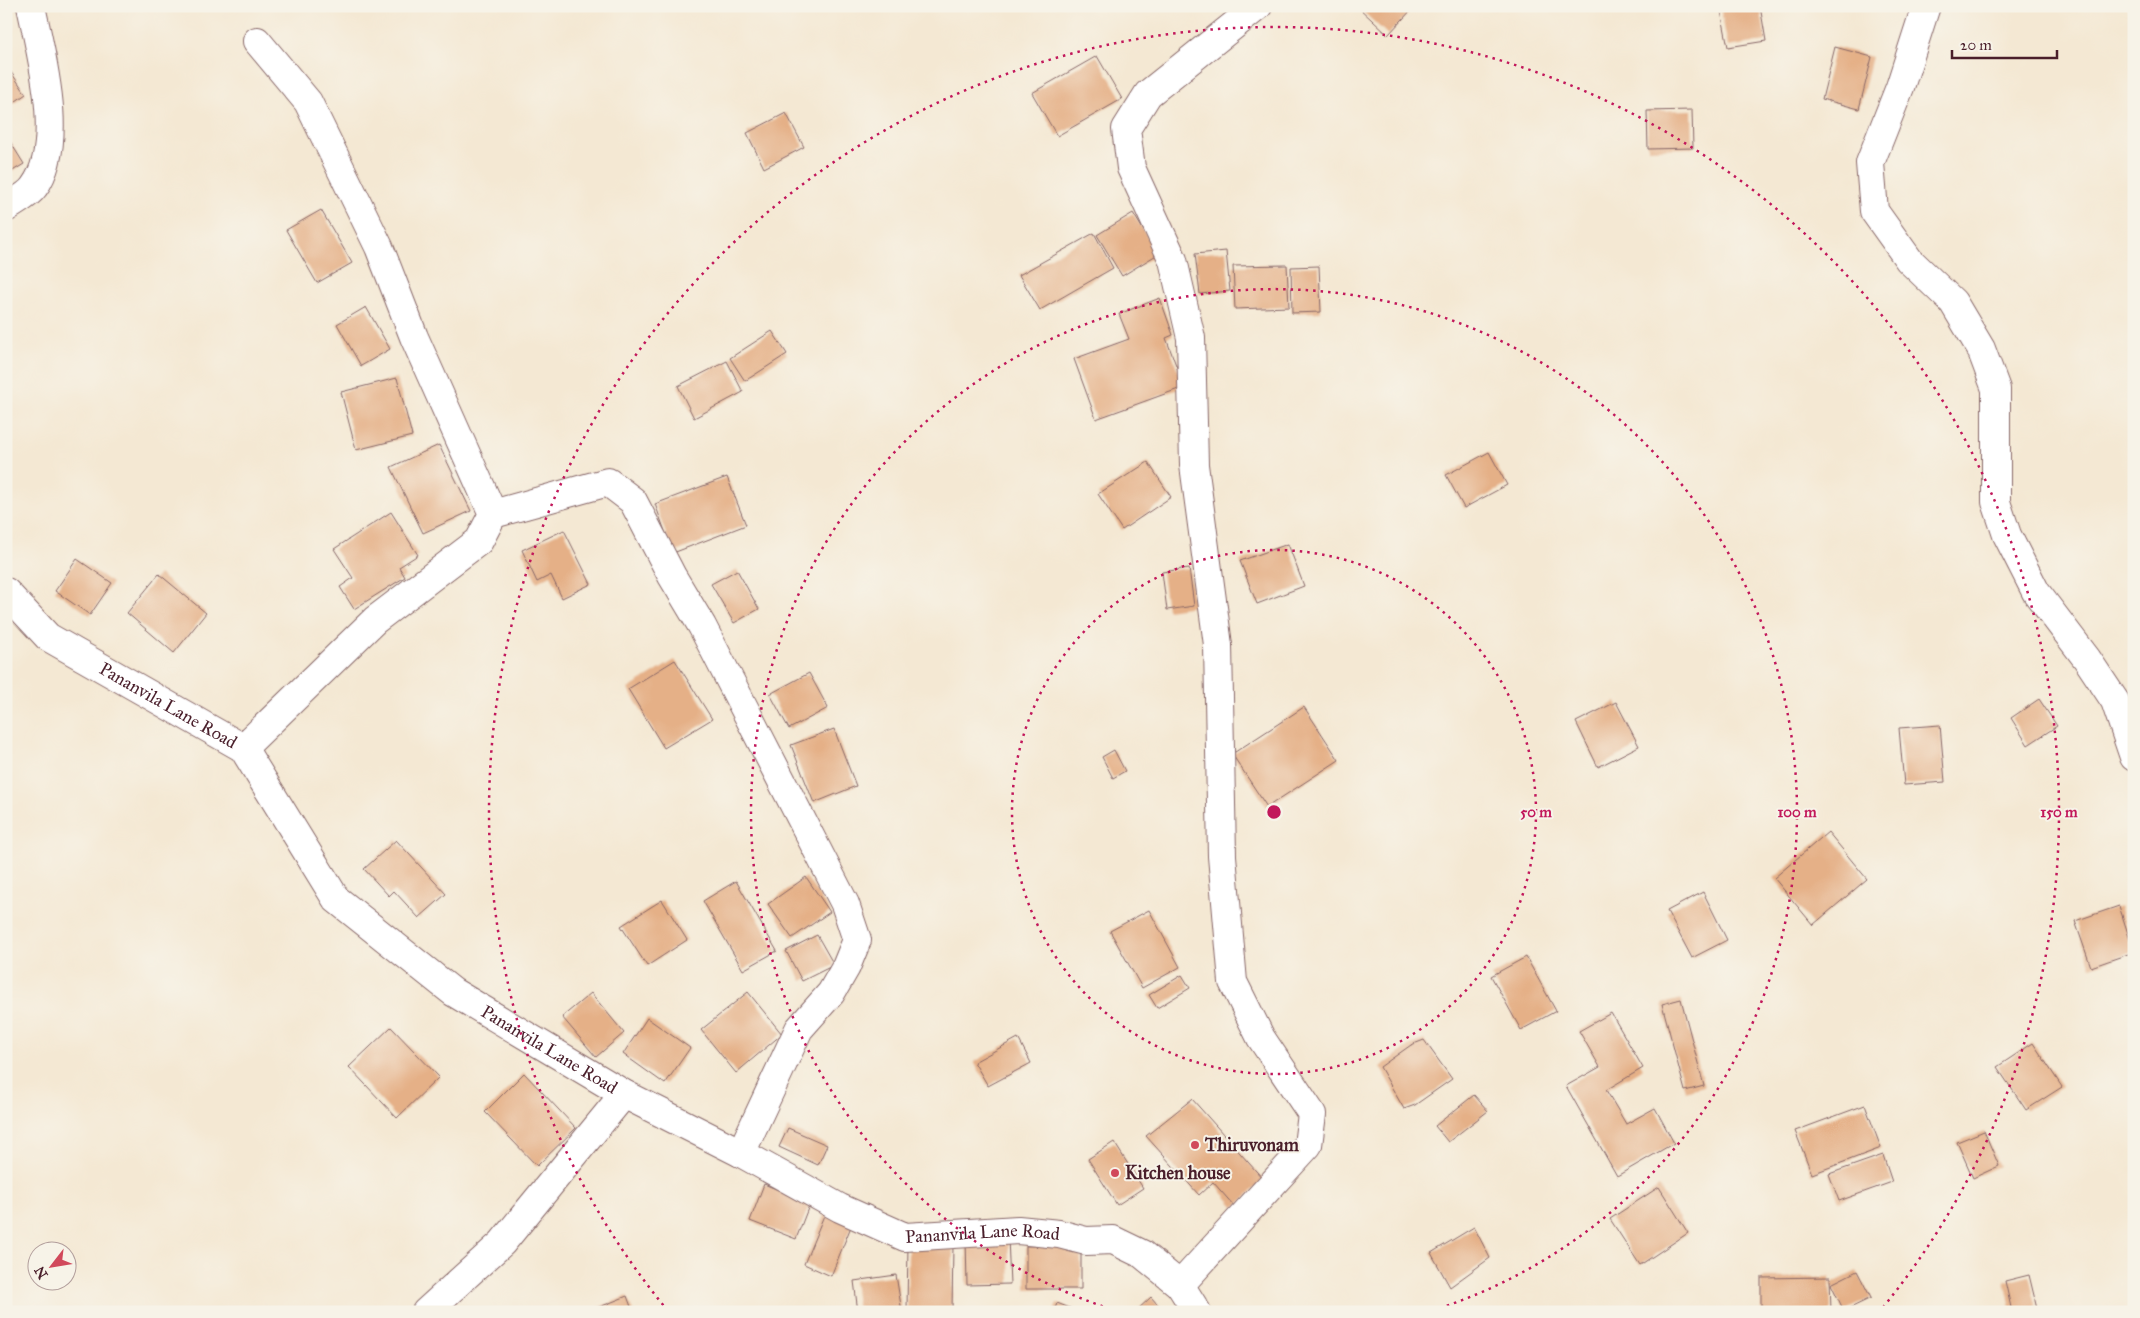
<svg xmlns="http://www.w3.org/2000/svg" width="2140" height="1318" font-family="'IM FELL Great Primer',serif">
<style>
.building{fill:#e5b087}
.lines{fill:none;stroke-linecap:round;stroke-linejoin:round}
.minor-casing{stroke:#866566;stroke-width:30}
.minor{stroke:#fff;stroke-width:28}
.ring{fill:none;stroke:#c2185b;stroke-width:2.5;stroke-dasharray:2.5 5}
.poi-dot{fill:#d1495b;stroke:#f7f3e8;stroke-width:2}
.labels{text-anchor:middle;stroke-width:4;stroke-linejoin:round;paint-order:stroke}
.street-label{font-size:18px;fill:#4a1f2b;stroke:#f7f3e8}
.poi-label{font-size:18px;font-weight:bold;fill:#4a1f2b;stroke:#f7f3e8;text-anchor:start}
.centre{fill:#c2185b;stroke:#f7f3e8;stroke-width:2.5}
.ring-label{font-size:15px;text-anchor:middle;font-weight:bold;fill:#c2185b;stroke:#f7f3e8;stroke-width:4;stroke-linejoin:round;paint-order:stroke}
</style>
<rect width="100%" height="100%" fill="#f7f3e8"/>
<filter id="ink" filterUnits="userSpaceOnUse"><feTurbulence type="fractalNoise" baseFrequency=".02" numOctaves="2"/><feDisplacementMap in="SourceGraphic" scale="10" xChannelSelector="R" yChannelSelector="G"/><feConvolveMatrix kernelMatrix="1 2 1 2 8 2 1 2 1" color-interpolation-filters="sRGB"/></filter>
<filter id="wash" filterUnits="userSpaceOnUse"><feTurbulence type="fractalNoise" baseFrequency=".0096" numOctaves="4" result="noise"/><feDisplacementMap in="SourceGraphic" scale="20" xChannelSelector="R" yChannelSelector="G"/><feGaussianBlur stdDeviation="1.12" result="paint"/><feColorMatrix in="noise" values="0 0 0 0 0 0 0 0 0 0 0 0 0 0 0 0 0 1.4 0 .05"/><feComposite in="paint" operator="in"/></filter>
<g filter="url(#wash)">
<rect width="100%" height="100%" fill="#f4e8d3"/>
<g id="blocks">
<g class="building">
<path d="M1357,6H1415L1388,35Z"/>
<path d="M1748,6H1760L1766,41L1728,47L1721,11Z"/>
<path d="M1835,47L1872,57L1859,109L1822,99Z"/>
<path d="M1097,56L1122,99L1057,136L1032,93Z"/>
<path d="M6,65L26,94L6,108Z"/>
<path d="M1692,110L1693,148L1648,149L1647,111Z"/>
<path d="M786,113L804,147L764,168L747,133Z"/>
<path d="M6,135L24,164L6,175Z"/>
<path d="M321,210L352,263L317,283L286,230Z"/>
<path d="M1133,213L1158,254L1122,276L1097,235Z"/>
<path d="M1094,233L1113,268L1040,310L1019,275Z"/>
<path d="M1226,251L1230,291L1200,294L1195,254Z"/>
<path d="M1287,265L1289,307L1235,309L1233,266Z"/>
<path d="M1319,266L1321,312L1292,313L1291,267Z"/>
<path d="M1160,298L1173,335L1166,338L1184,387L1096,419L1074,359L1129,339L1119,314Z"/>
<path d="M366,307L390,349L361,366L337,324Z"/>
<path d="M772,331L787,354L745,381L730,358Z"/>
<path d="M727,361L743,392L694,418L678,386Z"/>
<path d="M397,378L412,436L356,450L341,392Z"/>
<path d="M439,445L471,511L423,533L391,467Z"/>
<path d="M1489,452L1507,485L1464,508L1446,475Z"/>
<path d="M1148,462L1171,497L1122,530L1098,494Z"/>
<path d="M727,477L746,525L673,553L655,504Z"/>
<path d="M391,512L418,555L399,567L405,577L354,609L340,587L353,578L334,549Z"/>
<path d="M564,530L591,584L562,598L551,575L537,582L522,550Z"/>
<path d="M1288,544L1304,586L1257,604L1240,561Z"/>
<path d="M77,559L112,583L90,615L55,591Z"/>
<path d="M1189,568L1194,606L1167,610L1162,572Z"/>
<path d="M737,570L759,609L734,623L711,584Z"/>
<path d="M159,574L206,613L174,653L127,613Z"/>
<path d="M675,660L712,719L664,748L628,689Z"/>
<path d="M809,673L828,708L789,729L770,694Z"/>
<path d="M2039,699L2057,726L2028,745L2011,718Z"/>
<path d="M1616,702L1639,746L1598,767L1576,722Z"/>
<path d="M1304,707L1339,760L1267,807L1232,754Z"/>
<path d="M1940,725L1945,782L1904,785L1899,728Z"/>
<path d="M834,729L856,786L814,803L791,745Z"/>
<path d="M1114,750L1125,771L1113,778L1102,757Z"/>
<path d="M1828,832L1867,879L1813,925L1774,878Z"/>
<path d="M396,840L446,894L419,918L394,891L389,896L364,869Z"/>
<path d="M806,877L830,912L792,938L768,904Z"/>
<path d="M736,881L777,951L743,970L703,901Z"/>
<path d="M1703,892L1727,940L1692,958L1667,911Z"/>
<path d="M662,900L687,940L647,966L621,926Z"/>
<path d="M2119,906L2134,952L2091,967L2075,921Z"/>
<path d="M1149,910L1180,967L1142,988L1110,931Z"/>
<path d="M817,935L834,965L802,981L786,951Z"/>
<path d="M1526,957L1556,1011L1521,1030L1491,976Z"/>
<path d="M1182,975L1190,988L1157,1008L1149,995Z"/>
<path d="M748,992L782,1034L736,1073L701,1030Z"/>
<path d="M591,993L624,1033L596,1057L562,1017Z"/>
<path d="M1681,999L1704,1086L1685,1091L1662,1004Z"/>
<path d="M1611,1013L1643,1068L1606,1090L1626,1124L1655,1108L1674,1143L1617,1176L1566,1086L1600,1067L1579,1031Z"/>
<path d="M647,1018L690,1048L665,1084L623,1054Z"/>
<path d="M391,1027L439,1077L397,1118L349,1067Z"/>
<path d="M1018,1038L1031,1063L988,1086L974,1062Z"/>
<path d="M1424,1040L1452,1079L1415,1105L1404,1109L1380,1067L1411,1045Z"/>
<path d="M2033,1043L2062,1087L2026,1110L1997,1067Z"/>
<path d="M524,1073L576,1128L537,1166L485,1112Z"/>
<path d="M1474,1095L1488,1111L1448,1142L1435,1126Z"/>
<path d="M1192,1099L1264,1180L1235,1207L1213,1182L1199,1195L1146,1136Z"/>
<path d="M1865,1105L1881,1148L1812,1174L1795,1131Z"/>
<path d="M788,1128L827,1145L818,1165L779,1147Z"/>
<path d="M1984,1131L1999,1166L1973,1178L1957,1142Z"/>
<path d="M1114,1142L1143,1188L1117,1205L1088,1159Z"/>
<path d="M1883,1155L1892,1182L1839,1201L1829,1174Z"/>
<path d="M764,1184L810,1203L796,1239L750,1221Z"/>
<path d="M1659,1187L1688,1233L1640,1265L1610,1219Z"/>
<path d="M825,1213L852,1224L831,1276L804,1264Z"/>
<path d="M1474,1227L1490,1258L1450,1287L1431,1253Z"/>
<path d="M1008,1237L1010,1284L967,1285L966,1238Z"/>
<path d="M908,1244L953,1245L952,1311L907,1310Z"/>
<path d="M1081,1245V1289H1026V1246Z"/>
<path d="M1857,1271L1871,1298L1844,1311L1831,1284Z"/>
<path d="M896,1275L902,1312H858L854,1281Z"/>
<path d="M2029,1275L2038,1312H2012L2005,1281Z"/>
<path d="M1830,1277L1831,1312H1761V1278Z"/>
<path d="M627,1296L633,1312H587Z"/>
<path d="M1151,1297L1164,1312H1135Z"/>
<path d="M1057,1303L1080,1312H1054Z"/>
</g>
</g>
</g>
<g filter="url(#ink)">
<use href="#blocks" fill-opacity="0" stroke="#866566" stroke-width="1"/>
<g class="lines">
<g class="minor-casing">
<g id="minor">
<path d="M1926,6L1900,87L1870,163L1874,211L1909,260L1953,302L1981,349L1996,389V502L2007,535L2036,592L2087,659L2115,701L2134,757"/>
<path d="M6,208C14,202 28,196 34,187C66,144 41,55 31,6"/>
<path d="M493,514L608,482L633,501L672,576L702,626L845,904L857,940L846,967L831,993L799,1029L741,1153"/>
<path id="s1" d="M6,592L48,637L243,748L336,899L453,992L624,1094L741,1153L840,1208L905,1237L1018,1230L1059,1234L1086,1241L1113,1240L1142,1254L1180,1285L1197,1312"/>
<path d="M243,748L375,620L479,541L493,514L414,337L379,247L308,102L257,41"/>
<path d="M1180,1285L1308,1145L1312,1114L1261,1038L1233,982L1222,856L1218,645L1194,465L1191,338L1173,260L1131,168L1126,129L1148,94L1258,6"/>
<path d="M426,1312L502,1243L624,1094"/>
</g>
</g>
<use href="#minor" class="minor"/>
</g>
</g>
<g class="ring">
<circle cx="1274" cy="812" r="262"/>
<path d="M1117 1311A523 523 0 1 1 1431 1311"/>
<path d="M668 1311A785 785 0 1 1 1880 1311"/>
</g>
<g class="poi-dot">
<circle cx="1195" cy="1145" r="5"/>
<circle cx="1115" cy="1173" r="5"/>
</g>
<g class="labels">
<g class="street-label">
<text dy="6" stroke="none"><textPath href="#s1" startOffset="200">Pananvila Lane Road</textPath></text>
<text dy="6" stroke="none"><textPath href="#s1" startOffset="725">Pananvila Lane Road</textPath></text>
<text dy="6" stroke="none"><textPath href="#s1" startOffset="1205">Pananvila Lane Road</textPath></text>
</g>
<g class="poi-label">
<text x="1205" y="1151">Thiruvonam</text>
<text x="1125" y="1179">Kitchen house</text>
</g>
</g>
<circle cx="1274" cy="812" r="8" class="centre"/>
<g class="ring-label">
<text x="1536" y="817">50 m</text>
<text x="1797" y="817">100 m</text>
<text x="2059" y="817">150 m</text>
</g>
<rect width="2140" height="1318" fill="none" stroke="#f7f3e8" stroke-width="25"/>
<g transform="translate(52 1266) rotate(239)"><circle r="24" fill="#f7f3e8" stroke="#b29e9c"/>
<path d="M0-4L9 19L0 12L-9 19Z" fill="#d1495b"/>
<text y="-8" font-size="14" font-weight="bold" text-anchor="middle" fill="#4a1f2b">N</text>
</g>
<path d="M1952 50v8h105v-8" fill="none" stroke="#4a1f2b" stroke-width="2.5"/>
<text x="1960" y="50" font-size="15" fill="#4a1f2b" stroke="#f7f3e8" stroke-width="4" paint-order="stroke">20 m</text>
</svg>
